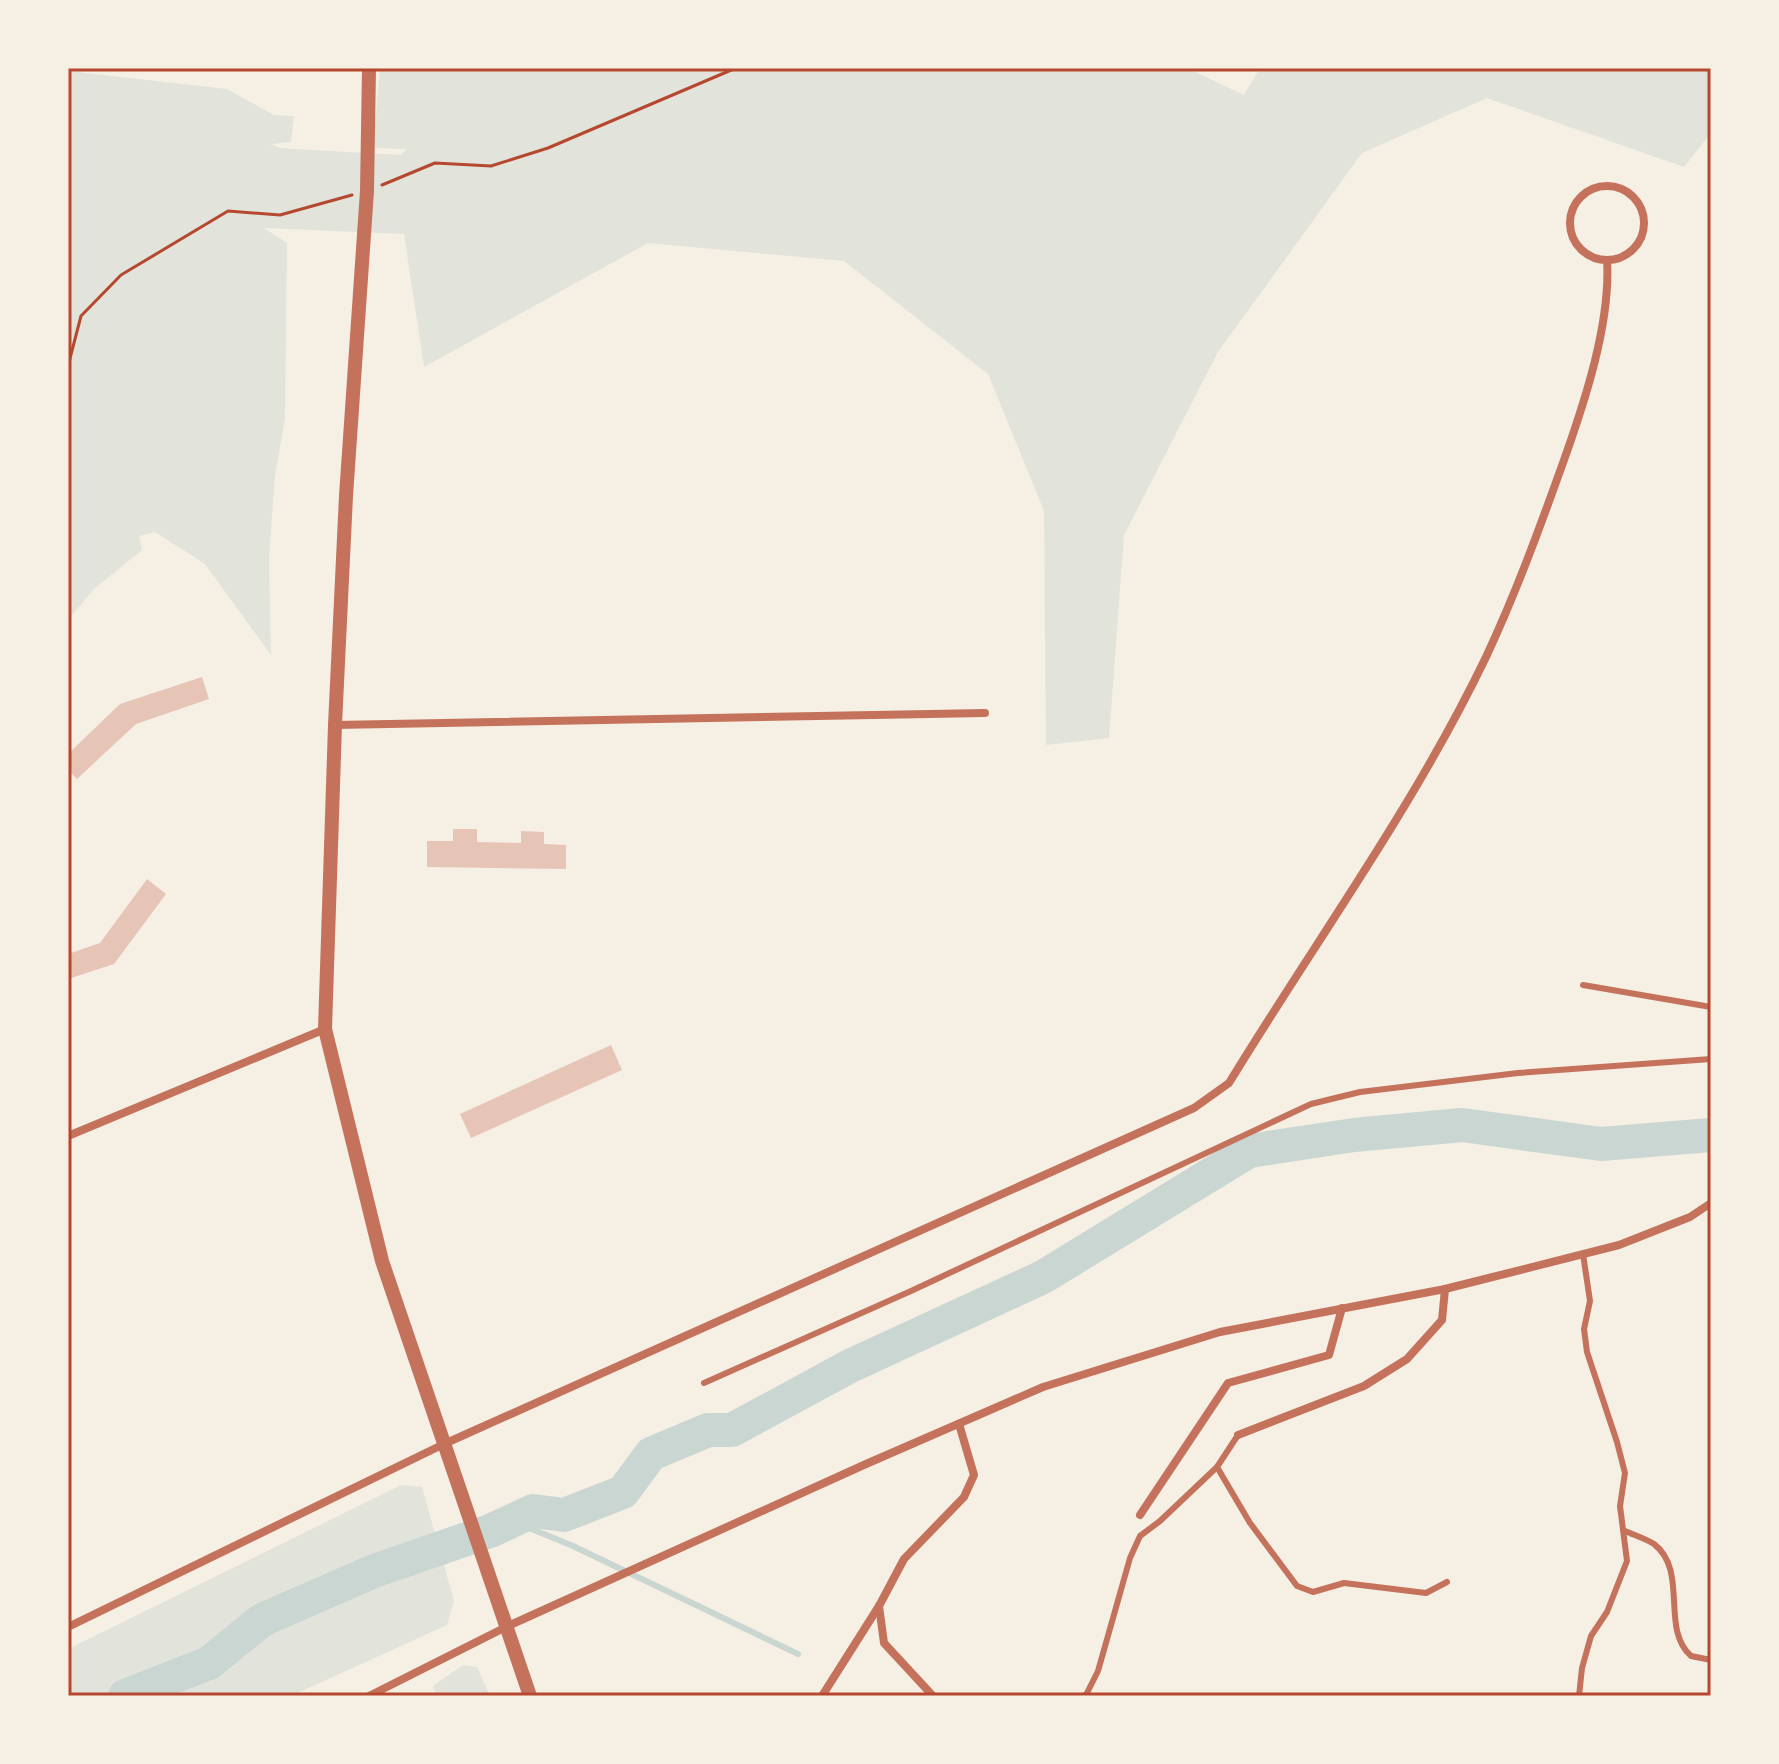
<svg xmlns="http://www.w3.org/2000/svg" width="1779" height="1764" font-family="'PT Sans',sans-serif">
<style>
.green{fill:#e2e4dc}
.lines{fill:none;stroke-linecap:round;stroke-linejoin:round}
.stream{stroke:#c9d6d2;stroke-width:6}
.river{stroke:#c9d6d2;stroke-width:34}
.building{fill:#e6c5b7}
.path{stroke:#b5482f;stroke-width:3}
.service{stroke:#c5725c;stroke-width:6}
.minor{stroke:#c5725c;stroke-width:8}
.tertiary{stroke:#c5725c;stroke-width:14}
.neatline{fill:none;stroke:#b5482f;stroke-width:3}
</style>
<rect width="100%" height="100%" fill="#f6efe4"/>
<g class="green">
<path d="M380,68H1187L1244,95L1260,68H1711V133L1684,167L1487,98L1362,153L1218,352L1124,535L1109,738L1046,745L1044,511L988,374L844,261L648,243L424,367L404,234L264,228L287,243L285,418L275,476L269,558L271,655L205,564L155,532L139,536L142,550L94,589L68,620V71L227,89L274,115L294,116L291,142L271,144L280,148L400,155L407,149L373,148Z"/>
<path d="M401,1485L422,1487L454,1601L447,1625L291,1696H68V1649Z"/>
<path d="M463,1665L477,1667L490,1696H436L433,1686Z"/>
</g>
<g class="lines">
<path class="stream" d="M512,1521L573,1546L798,1654"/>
<path class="river" d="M125,1696L209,1663L262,1620L374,1571L490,1531L533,1511L564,1515L623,1492L651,1454L708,1430H732L850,1366L1043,1277L1249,1151L1354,1135L1462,1125L1601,1144L1711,1135"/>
</g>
<g class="building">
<path d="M202,677L209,699L136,724L77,779L68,770V754L120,704Z"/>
<path d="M453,829H477V842L521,843V831L544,832V844L566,845V869L427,867V841H453Z"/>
<path d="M147,879L166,894L114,964L68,979V954L100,943Z"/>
<path d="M611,1045L622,1070L471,1138L460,1114Z"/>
</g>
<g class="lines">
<g class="path">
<path d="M382,185L435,163L491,166L548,148L736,68"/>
<path d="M68,366L81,316L121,275L228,211L280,215L352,195"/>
</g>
<g class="service">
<path d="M1583,985L1711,1007"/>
<path d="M704,1383L911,1291L1311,1104L1360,1092L1518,1073L1711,1059"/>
<path d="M1217,1467L1250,1523L1297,1586L1313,1592L1344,1583L1426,1593L1447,1582"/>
<path d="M1625,1531C1634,1535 1646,1539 1654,1544C1689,1571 1660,1629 1691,1656L1711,1660"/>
<path d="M1082,1696L1086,1695L1098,1671L1130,1558L1140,1536L1160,1521L1217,1467L1238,1435"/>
<path d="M1579,1696L1582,1668L1591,1636L1607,1612L1627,1561L1620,1506L1625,1473L1617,1442L1587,1352L1584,1329L1590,1301L1583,1254"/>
</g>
<g class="minor">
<circle cx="1607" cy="223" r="37"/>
<path d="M335,725L985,713"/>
<path d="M68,1136L325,1029"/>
<path d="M1238,1435L1364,1386L1407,1359L1442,1320L1445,1289"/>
<path d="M1140,1515L1228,1383L1329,1355L1342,1308"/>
<path d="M879,1606L884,1643L933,1696"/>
<path d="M68,1627L444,1444L1194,1108L1229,1083C1315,942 1414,807 1486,657C1516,593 1540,527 1564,460C1585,401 1611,322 1607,260"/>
<path d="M369,1696L508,1626L866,1464L1043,1387L1220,1332L1445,1289L1619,1245L1690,1217L1711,1203"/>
<path d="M822,1696L879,1606L904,1559L964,1497L974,1475L959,1424"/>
</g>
<path class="tertiary" d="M369,68L367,191L346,496L335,725L325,1029L382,1261L530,1696"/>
</g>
<rect width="1779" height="1764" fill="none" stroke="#f6efe4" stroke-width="140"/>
<rect x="70" y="70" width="1639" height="1624" class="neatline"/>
</svg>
